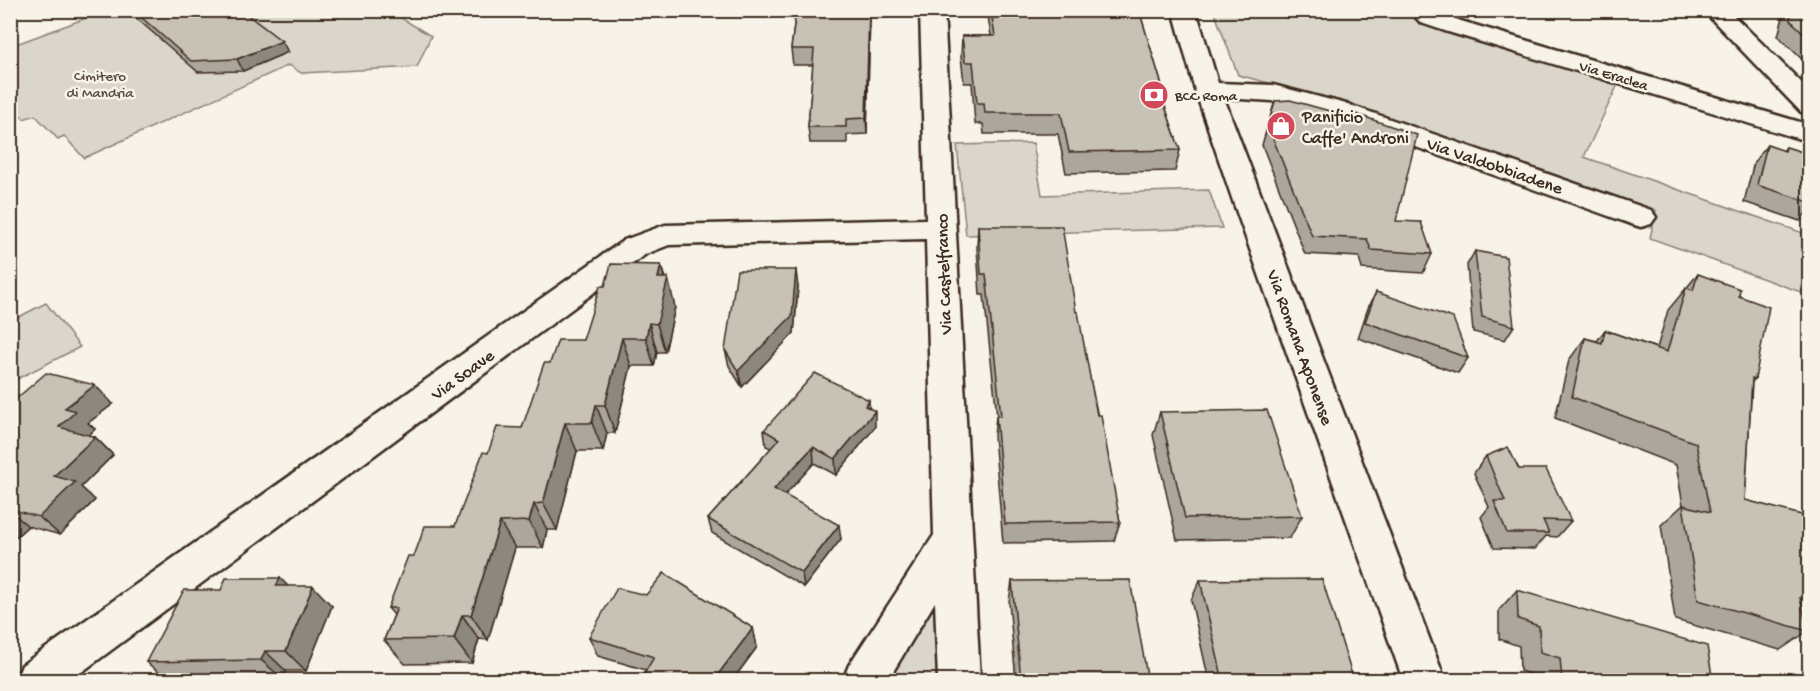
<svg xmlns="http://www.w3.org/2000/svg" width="1820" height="691" font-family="'Gochi Hand',sans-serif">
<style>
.green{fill:#dbd6cb;stroke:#8b8074;stroke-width:1.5}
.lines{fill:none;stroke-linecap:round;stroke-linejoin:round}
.minor-casing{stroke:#3b2a1e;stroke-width:5}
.minor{fill:#f7f3e8;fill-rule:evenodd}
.wall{fill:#aca69d;stroke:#3b2a1e;stroke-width:1.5}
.shaded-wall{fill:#8c877f;stroke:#3b2a1e;stroke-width:1.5}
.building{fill:#c8c1b6;stroke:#3b2a1e;stroke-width:1.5}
.labels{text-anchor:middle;stroke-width:5;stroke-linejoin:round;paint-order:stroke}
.far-park-label{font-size:15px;fill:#5b4c41;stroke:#f7f3e8}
.far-street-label{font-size:15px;fill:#3b2a1e;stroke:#f7f3e8}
.far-poi-label{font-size:15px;fill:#3b2a1e;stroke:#f7f3e8;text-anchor:start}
.poi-label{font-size:18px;fill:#3b2a1e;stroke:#f7f3e8;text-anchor:start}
.street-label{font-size:18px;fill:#3b2a1e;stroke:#f7f3e8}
</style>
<rect width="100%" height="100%" fill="#f7f3e8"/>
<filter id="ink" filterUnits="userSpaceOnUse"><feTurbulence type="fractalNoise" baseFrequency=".0167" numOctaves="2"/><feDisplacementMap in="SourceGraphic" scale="12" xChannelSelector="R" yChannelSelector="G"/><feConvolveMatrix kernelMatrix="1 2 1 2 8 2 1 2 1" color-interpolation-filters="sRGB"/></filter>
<g filter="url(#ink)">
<g class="green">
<path d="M105,11H390L431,36L417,67L301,73L289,65L84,158L64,136L58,139L35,115L24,119L11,105V94L14,93L11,88V46Z"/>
<path d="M1214,11H1411L1619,82L1584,157L1809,235V295L1650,238L1656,210L1347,103L1238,75Z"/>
<path d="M1033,143L1042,195L1209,190L1222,228L966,235L957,145Z"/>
<path d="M46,303L80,347L11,382V321Z"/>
<path d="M953,538L959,680H864Z"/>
</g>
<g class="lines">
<g class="minor-casing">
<g id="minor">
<path d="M920,10H944L980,680H938L935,602L888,680H843L849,665L934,535L926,239L669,245L646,254L71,680H16L22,665L624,240L665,225L926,219Z"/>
<path d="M1173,10H1196L1218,83L1273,85L1350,105L1651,210L1656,217L1651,224L1641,227L1631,224L1332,117L1272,101L1224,98L1445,680H1403L1235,207L1195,90Z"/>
<path d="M1409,10H1434L1461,21L1810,125V142L1445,31L1421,23Z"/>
<path d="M1703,10H1728L1810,91V114L1801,112Z"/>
</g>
</g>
<use href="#minor" class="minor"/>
</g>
<g class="wall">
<path d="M127,10H241L288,52L243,71L198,72Z"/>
<path d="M796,10H870L867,134L847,135V143H810L808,127L813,65H793L791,49Z"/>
<path d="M987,10H1139L1164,92L1163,100L1180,150L1175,171L1066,173L1058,134H984L983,124H975L972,83H964L961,57L962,36H991Z"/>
<path d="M1785,10H1809V66L1778,36Z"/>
<path d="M1275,101L1396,221L1432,254L1423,273L1362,269L1359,257L1305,254L1262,145Z"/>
<path d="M1767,145L1783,151L1786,147L1809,154V209L1800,221L1744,202L1754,162Z"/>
<path d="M978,226L1076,312L1120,522L1114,541L1003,543L994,436L996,416H997L984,295H980L977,247Z"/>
<path d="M1475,251L1514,326L1505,340L1473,332L1467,265Z"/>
<path d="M661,265L665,278L675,307L665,352H657L654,366H631L615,433H607L603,451H577L557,530H547L543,548H515L488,640L479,639L472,663L405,664L384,640L394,615L388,608L414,556L455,526L488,453L522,428L550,363L583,340L605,286Z"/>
<path d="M1698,274L1739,296L1755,379L1752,382L1745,500L1809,517V621L1805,620L1808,631L1780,650L1675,620L1661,525L1683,505L1676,465L1555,418L1569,360L1585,338L1597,341L1605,330L1657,348L1668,310Z"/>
<path d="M798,287L794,333L742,387L729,366L725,350Z"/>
<path d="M1376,292L1468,358L1458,373L1358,338L1368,308Z"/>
<path d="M10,404H113L88,423L95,429L89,435L95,437L113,455L81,487L95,500L60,535L28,526L10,542Z"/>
<path d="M870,409L875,427L836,475L814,463L785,495L841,539L804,587L712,533L708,519L771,448L766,446L764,430Z"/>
<path d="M1160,412L1302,516L1290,538L1177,540L1153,435Z"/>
<path d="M1486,456L1519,469L1571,521L1557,537L1546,536L1535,549L1494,548L1481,517L1489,507L1474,473Z"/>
<path d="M1200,580L1354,681H1209L1191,600Z"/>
<path d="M1012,581L1148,681H1016L1009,602Z"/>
<path d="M288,586L332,606L306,671H286L283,679L170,681L146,662L221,590Z"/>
<path d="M1517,590L1713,681H1540V677L1520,671L1519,646L1499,639V610Z"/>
<path d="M753,628L757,647L732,681H640L646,670L598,656L589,637Z"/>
</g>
<g class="shaded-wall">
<path d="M869,10H870L867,134L866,118Z"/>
<path d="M282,41L288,52L243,71L237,59Z"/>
<path d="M661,265L666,285L668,278L675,307L665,352L657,324L658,278Z"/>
<path d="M796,270L798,287L794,333L742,387L738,371Z"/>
<path d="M649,323L657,352L654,366L646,338Z"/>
<path d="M622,338L631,366L615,433L605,405Z"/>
<path d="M95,385L113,404L88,423L95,429L78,446L59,427L65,408Z"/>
<path d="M869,400L870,416L865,406Z"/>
<path d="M596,405L607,433L603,451L592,423Z"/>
<path d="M875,411V427L836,475L835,459Z"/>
<path d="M565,423L577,451L557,530L543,503Z"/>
<path d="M95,437L113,455L81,487L95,500L60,535L39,517L54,476Z"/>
<path d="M813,447L814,463L777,504L774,489Z"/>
<path d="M534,504L547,530L543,548L529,521Z"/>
<path d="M10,511L28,526L10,542Z"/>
<path d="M500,522L515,548L488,640L471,615Z"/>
<path d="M839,525L841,539L804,587L802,573Z"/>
<path d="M280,578L300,598L276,586Z"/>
<path d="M313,586L332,606L306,671L286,651Z"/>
<path d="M462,615L479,639L472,663L454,639Z"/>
<path d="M753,628L757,647L732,681H713Z"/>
<path d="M265,651L286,671L283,679L261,660Z"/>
</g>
<g class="building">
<path d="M133,10H241L282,41L237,59L191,61Z"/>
<path d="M796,10H869L866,118L846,119V127H808L814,49H791Z"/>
<path d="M991,10H1139L1164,92H1160L1180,150L1069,152L1061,113H985L984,103H977L973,62H965L962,36H995Z"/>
<path d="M1792,10H1809V38L1790,20Z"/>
<path d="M1290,100L1355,118L1356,114L1417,135L1396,221L1421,222L1432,254L1371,250L1367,239L1312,236L1268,126L1275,101Z"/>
<path d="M1767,145L1785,151L1786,147L1809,154V202L1757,185Z"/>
<path d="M978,226H1062L1076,312H1078L1097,415H1101L1120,522L1005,524L996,416H1001L986,274H981Z"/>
<path d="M1475,251L1506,257L1514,326L1482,317Z"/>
<path d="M611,264L661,265L658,278H668L657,324L649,323L646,338H622L605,405H596L592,423H565L543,503L534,504L529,521L500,522L471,615H462L454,639L384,640L397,608H388L408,556H414L425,526H455L483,452L488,453L497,427L522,428L544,363H550L558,340H583L600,286H605Z"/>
<path d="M737,270H796L792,316L738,371L725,350Z"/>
<path d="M1698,274L1740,289L1739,296L1769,307L1755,379L1752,378L1745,500L1809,517V601L1800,598L1808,631L1698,600L1683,505L1710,512L1696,443L1572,397L1585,338L1602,343L1605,330L1667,352L1686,288L1693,290Z"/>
<path d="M1376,292L1453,318L1468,358L1365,322Z"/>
<path d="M46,373L95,385L65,408L76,411L59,427L95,437L54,476L75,482L39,517L10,509V404Z"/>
<path d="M815,373L869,400L865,406L875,411L835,459L813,447L774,489L839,525L802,573L708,519L779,439L764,430Z"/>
<path d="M1267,410L1302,516L1185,518L1160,412Z"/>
<path d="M1508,447L1519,469H1546L1571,521L1543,520L1549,533H1507L1494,501H1505L1486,456Z"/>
<path d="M664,573L753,628L713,681H640L654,657L589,637L617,588L646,595Z"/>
<path d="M226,578H280L276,586H313L286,651H265L261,660L146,662L184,590H221Z"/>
<path d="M1322,579L1354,681H1223L1200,580Z"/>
<path d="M1130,580L1148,681H1021L1012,581Z"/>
<path d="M1517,590L1707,646L1713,681H1562L1560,658L1540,652L1539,626L1518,619Z"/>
</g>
</g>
<defs>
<g id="bank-disc" transform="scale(1.5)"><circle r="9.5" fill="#d1495b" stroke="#f7f3e8"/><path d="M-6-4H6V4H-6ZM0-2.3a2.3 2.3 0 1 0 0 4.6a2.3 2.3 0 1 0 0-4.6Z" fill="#fff"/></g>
<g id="shop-disc" transform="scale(1.5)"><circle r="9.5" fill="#d1495b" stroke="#f7f3e8"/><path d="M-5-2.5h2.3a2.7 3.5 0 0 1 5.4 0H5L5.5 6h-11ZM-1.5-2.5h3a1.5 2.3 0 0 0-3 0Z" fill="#fff"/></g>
</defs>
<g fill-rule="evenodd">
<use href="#bank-disc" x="1154" y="95"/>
<use href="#shop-disc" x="1281" y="126"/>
</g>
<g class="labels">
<g class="far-park-label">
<text x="100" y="80">Cimitero<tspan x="100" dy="17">di Mandria</tspan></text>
</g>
<g class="far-street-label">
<text transform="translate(1614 75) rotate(17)" y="5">Via Eraclea</text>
</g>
<g class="far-poi-label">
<text x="1175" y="100">BCC Roma</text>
</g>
<g class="poi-label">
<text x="1302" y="122">Panificio<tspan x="1302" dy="21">Caffe' Androni</tspan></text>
</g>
<g class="street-label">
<text transform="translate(1495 165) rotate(19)" y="6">Via Valdobbiadene</text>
<text transform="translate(943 274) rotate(-92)" y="6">Via Castelfranco</text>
<text transform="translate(1301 347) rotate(70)" y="6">Via Romana Aponense</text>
<text transform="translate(462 374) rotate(-36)" y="6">Via Soave</text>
</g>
</g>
<rect width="1820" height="691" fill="none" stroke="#f7f3e8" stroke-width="36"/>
<rect x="18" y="18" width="1784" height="655" fill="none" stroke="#3b2a1e" stroke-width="2" filter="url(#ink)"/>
</svg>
